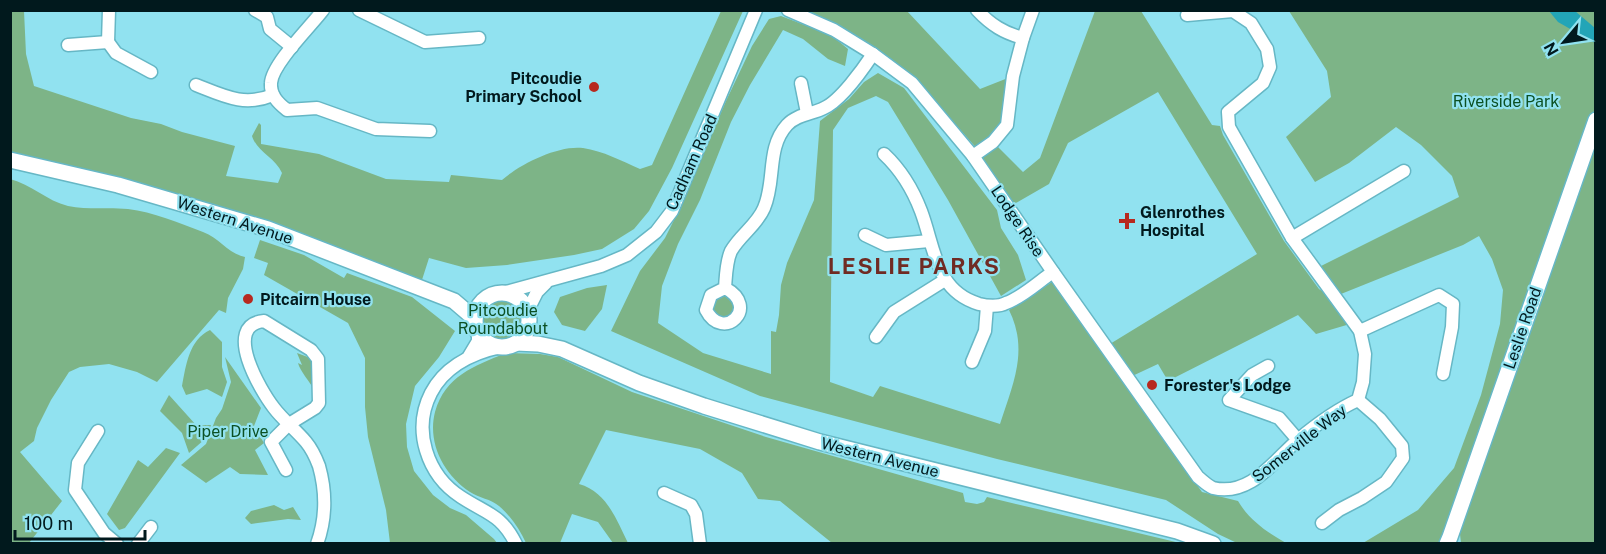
<svg xmlns="http://www.w3.org/2000/svg" width="1606" height="554" font-family="'Public Sans',sans-serif">
<style>
.green{fill:#7db487}
.water{fill:#23a5b7}
.lines{fill:none;stroke-linecap:round;stroke-linejoin:round}
.minor-casing{stroke:#66b7c5;stroke-width:15}
.major-casing{stroke:#66b7c5;stroke-width:18}
.minor{stroke:#fff;stroke-width:12}
.major{stroke:#fff;stroke-width:15}
.poi-dot{fill:#b7291f;stroke:#91e2f0;stroke-width:2}
.labels{text-anchor:middle;stroke-width:4.5;stroke-linejoin:round;paint-order:stroke}
.poi-label{font-size:16px;font-weight:bold;fill:#01191d;stroke:#91e2f0;text-anchor:start}
.park-label{font-size:16px;fill:#0c5023;stroke:#91e2f0}
.street-label{font-size:16px;fill:#01191d;stroke:#91e2f0}
.district-label{font-size:22px;font-weight:bold;letter-spacing:1.5px;fill:#702b23;stroke:#91e2f0}
</style>
<rect width="100%" height="100%" fill="#91e2f0"/>
<g class="green">
<path d="M11,11H24L26,54L34,86L131,118L161,124L182,132L235,146L226,176L278,183L282,173C275,157 257,152 252,136L259,123L261,125V144L319,154L386,179L449,182L451,175L502,180C520,164 558,145 583,148C603,151 622,161 640,169L652,165L721,11H743L672,168L649,211L634,229L602,249L574,255L507,265L466,268L429,258L421,283L335,248L209,203L11,155Z"/>
<path d="M799,11H907L980,89L1013,76L1007,125L993,142L1023,172L1040,158L1095,11H1141L1212,125L1220,126L1223,135L1284,241L1319,289L1332,298L1350,324L1316,334L1298,315L1168,381L1158,364L1128,378L1105,347L1257,254L1158,92L1068,143L1049,184L1009,207L973,156L979,151L918,82L853,34Z"/>
<path d="M1289,11H1595V543H1461L1459,525L1451,514L1438,544L1363,543L1418,510L1454,468L1481,395L1500,324L1503,290L1492,259L1479,236L1463,245L1336,296L1315,269L1459,197L1452,176L1421,145L1396,127L1349,163L1315,182L1286,137L1331,97L1327,71Z"/>
<path d="M781,16L831,35L848,49L845,66L828,59L803,39L783,30L750,85L731,122L700,200L678,244L662,286L658,323L703,353L771,374V331L776,332L779,315L781,285L787,263L814,200L820,121L849,99L864,82L878,73L904,88L997,210L1001,228L1018,255L1026,280L1001,296L948,200L888,102L876,96L848,108L833,130L830,382L873,397L880,386L1000,424C1013,384 1029,350 1009,310L1052,282L1202,492L1238,501C1249,520 1268,533 1286,543H1237L1218,534L1166,500L997,459L760,396L611,331L640,271L665,238L679,210L726,101L752,46L769,19Z"/>
<path d="M10,179C31,184 47,201 68,206C88,210 109,207 128,209C153,212 179,223 203,232C220,238 227,253 245,257L243,269L228,298L226,313L219,310L157,382L137,372L109,364L80,367L69,372L51,400L37,428L34,441L20,452L62,501L29,543H11Z"/>
<path d="M260,240L304,255L344,278L347,273L412,297L455,331L439,357L415,386L406,424L407,447L414,471L433,495L450,508L466,515L494,539L497,543H390L386,510L368,437L365,407V358L348,323L264,275L268,263L254,258Z"/>
<path d="M607,285L602,309L585,331L562,325L554,312L560,297L587,288Z"/>
<path d="M723,295L728,296L734,302L735,312L725,320L712,313V302Z"/>
<circle cx="503" cy="320" r="20"/>
<path d="M210,330L222,342V367L227,382L222,397L207,389L186,395L182,386C186,365 189,340 210,330Z"/>
<path d="M297,353L313,359L315,391C310,382 300,371 298,363L302,365Z"/>
<path d="M506,353L540,354L558,357L632,392L766,437L963,493L965,502L977,504L984,502L987,497L1180,543H832L780,501L758,499L742,473L700,449L606,430L579,484C607,492 616,519 628,543H613L598,522L572,514L560,543H526C520,530 511,516 499,506C491,499 479,498 470,492C444,475 427,443 435,412C445,376 474,366 506,353Z"/>
<path d="M225,357L261,408L254,426L264,443L255,450L268,475L240,474L230,467L206,483L181,465L206,444L216,418L222,409L231,382Z"/>
<path d="M169,395L196,425H211L205,439L189,453L182,433L160,411Z"/>
<path d="M166,448L180,453L125,528L119,530L107,514L138,460L148,467Z"/>
<path d="M274,505L284,510L293,507L301,520L288,519L251,524L245,518L251,511Z"/>
</g>
<path class="water" d="M1549,11H1575L1595,28V43L1558,22Z"/>
<g class="lines">
<g class="minor-casing">
<g id="minor">
<path d="M255,10L267,17L270,29L292,47"/>
<path d="M323,10C311,26 272,64 271,83C270,95 278,103 287,110L317,108L376,129L430,131"/>
<path d="M359,10L425,42L479,38"/>
<path d="M788,10L834,30L873,54L912,83L973,156L1053,272L1198,477C1203,481 1208,486 1213,488C1251,497 1274,460 1299,439C1317,424 1336,410 1358,400L1363,382L1365,354L1360,331L1292,238L1229,127L1228,112L1263,83L1270,67L1267,49L1251,23L1233,11L1187,15"/>
<path d="M977,10C991,25 1004,33 1023,38"/>
<path d="M108,42L116,53L151,72"/>
<path d="M108,42L109,10"/>
<path d="M68,45L108,42"/>
<path d="M801,83L807,113"/>
<path d="M196,85C224,96 244,107 273,95"/>
<path d="M884,154C900,169 913,190 921,211C935,248 935,291 979,304C987,306 999,307 1006,303C1023,297 1038,282 1053,272"/>
<path d="M973,156L993,142L1007,125L1013,76L1023,38L1033,10"/>
<path d="M865,235L886,245L929,241"/>
<path d="M1292,238L1404,171"/>
<path d="M725,288L711,295L706,310C723,343 761,307 725,288C726,276 726,262 731,251C740,235 757,225 764,208C776,181 766,148 787,125C797,114 813,114 824,108C840,101 863,69 873,54"/>
<path d="M506,292L601,266L627,255L656,232L672,211L756,10"/>
<path d="M528,310L537,292L546,283"/>
<path d="M1360,331L1439,295L1453,304L1452,327L1443,374"/>
<path d="M876,337L894,312L945,280"/>
<path d="M501,347C473,353 445,366 431,393C412,430 427,475 461,497C487,514 501,514 516,544"/>
<path d="M469,356L478,341V333"/>
<path d="M972,362L985,331L987,306"/>
<path d="M1268,366L1252,375L1229,400L1279,418L1298,440"/>
<path d="M98,431L78,463L75,490L104,533L117,544"/>
<path d="M286,470L271,442L289,424L315,408L319,403L318,359L311,350L264,321C222,325 260,390 274,408C283,420 296,430 306,442C311,448 316,458 319,466C326,491 326,519 317,544"/>
<path d="M664,493L691,505L696,514L700,544"/>
<path d="M1322,523L1339,510L1362,498L1386,482L1403,458L1402,446L1380,419L1358,400"/>
<path d="M138,544L151,527"/>
</g>
</g>
<g class="major-casing">
<g id="major">
<path d="M10,160L118,185L268,229L454,301L475,319"/>
<circle cx="502" cy="320" r="27"/>
<path d="M516,343L538,344L562,349L639,383L704,406L820,442L1177,531L1213,544"/>
<path d="M1447,544L1450,537L1596,120"/>
</g>
</g>
<use href="#minor" class="minor"/>
<use href="#major" class="major"/>
</g>
<g class="poi-dot">
<circle cx="594" cy="87" r="6"/>
<path d="M1124 212h6v6h6v6h-6v6h-6v-6h-6v-6h6z"/>
<circle cx="248" cy="299" r="6"/>
<circle cx="1152" cy="385" r="6"/>
</g>
<g class="labels">
<g class="poi-label">
<text x="582" y="84" text-anchor="end">Pitcoudie<tspan x="582" dy="18">Primary School</tspan></text>
<text x="1140" y="218">Glenrothes<tspan x="1140" dy="18">Hospital</tspan></text>
<text x="260" y="305">Pitcairn House</text>
<text x="1164" y="391">Forester's Lodge</text>
</g>
<g class="park-label">
<text x="1506" y="107">Riverside Park</text>
<text x="503" y="316">Pitcoudie<tspan x="503" dy="18">Roundabout</tspan></text>
<text x="228" y="437">Piper Drive</text>
</g>
<g class="street-label">
<text transform="translate(691 162) rotate(-66)" y="6">Cadham Road</text>
<text transform="translate(235 220) rotate(18)" y="6">Western Avenue</text>
<text transform="translate(1018 221) rotate(56)" y="6">Lodge Rise</text>
<text transform="translate(1522 328) rotate(-71)" y="6">Leslie Road</text>
<text transform="translate(1299 443) rotate(-38)" y="6">Somerville Way</text>
<text transform="translate(880 457) rotate(14)" y="6">Western Avenue</text>
</g>
<g class="district-label">
<text x="914" y="274">LESLIE PARKS</text>
</g>
</g>
<rect width="1606" height="554" fill="none" stroke="#01191d" stroke-width="24"/>
<g transform="translate(1564 42) rotate(241)" stroke="#91e2f0" stroke-width="4.5" paint-order="stroke">
<path d="M0-4.5L10 22L0 15L-10 22Z" fill="#01191d"/>
<text y="-9" font-size="16" font-weight="bold" text-anchor="middle" fill="#01191d">N</text>
</g>
<path d="M15 530v9h130v-9" fill="none" stroke="#01191d" stroke-width="3"/>
<text x="24" y="530" font-size="18" fill="#01191d" stroke="#91e2f0" stroke-width="4.5" paint-order="stroke">100 m</text>
</svg>
